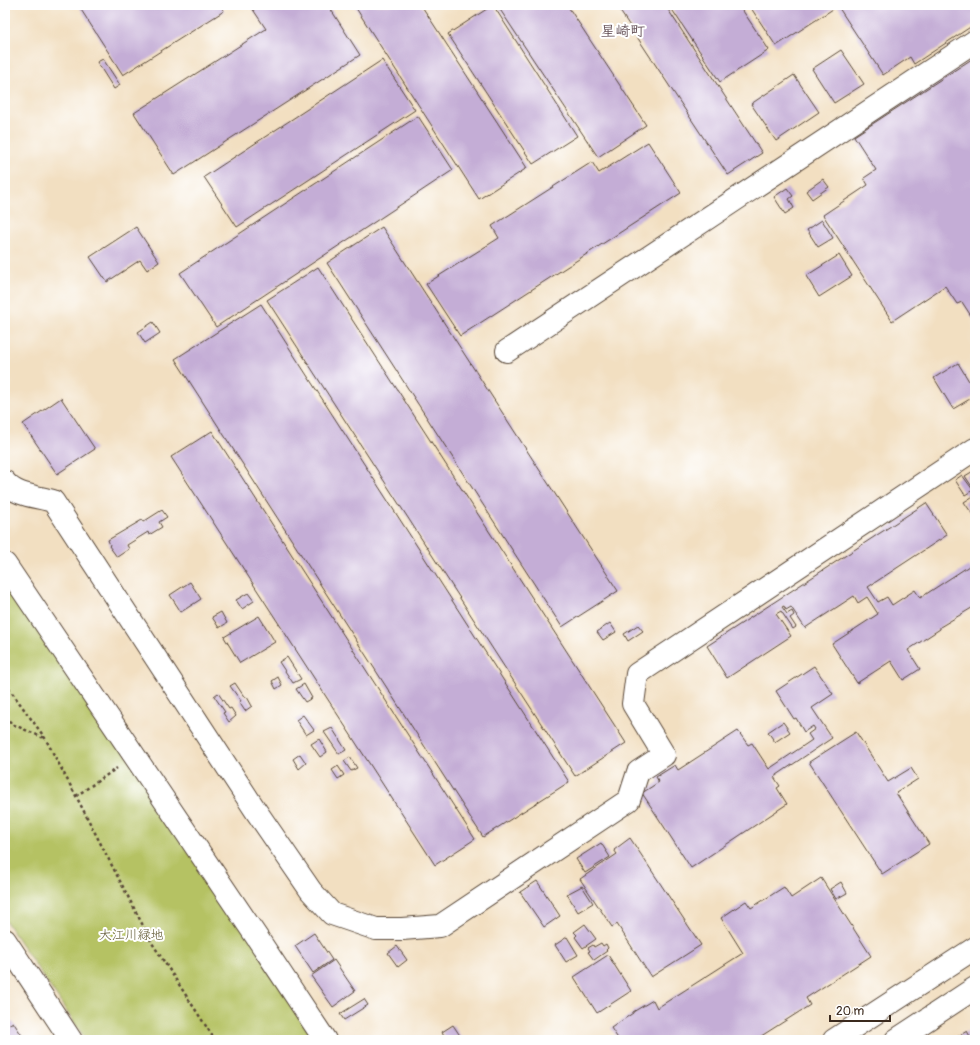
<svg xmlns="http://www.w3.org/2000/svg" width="980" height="1045" font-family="Pangolin,'Klee One',sans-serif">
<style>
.green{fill:#b5c264;stroke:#787641}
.building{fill:#c4add6}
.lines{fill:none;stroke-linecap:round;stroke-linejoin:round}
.minor-casing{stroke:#564536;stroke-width:24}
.highway-casing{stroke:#564536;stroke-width:24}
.path{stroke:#564536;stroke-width:2.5;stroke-dasharray:3 3;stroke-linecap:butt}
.minor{stroke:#fff;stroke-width:22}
.highway{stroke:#fff;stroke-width:22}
.labels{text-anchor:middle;stroke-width:4;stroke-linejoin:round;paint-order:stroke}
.park-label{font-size:13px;fill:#605833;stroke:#fff}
.quarter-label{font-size:15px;font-weight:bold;fill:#6b585e;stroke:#fff}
</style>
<rect width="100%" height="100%" fill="#fff"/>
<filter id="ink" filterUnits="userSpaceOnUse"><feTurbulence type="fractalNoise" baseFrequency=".025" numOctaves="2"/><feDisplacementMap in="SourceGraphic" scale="8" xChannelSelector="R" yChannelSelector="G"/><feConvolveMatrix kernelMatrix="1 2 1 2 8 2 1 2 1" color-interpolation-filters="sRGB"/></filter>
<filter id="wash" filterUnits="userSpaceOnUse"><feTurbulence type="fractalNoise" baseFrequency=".012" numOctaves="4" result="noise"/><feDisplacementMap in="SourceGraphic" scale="16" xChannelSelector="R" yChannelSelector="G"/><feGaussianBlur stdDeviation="0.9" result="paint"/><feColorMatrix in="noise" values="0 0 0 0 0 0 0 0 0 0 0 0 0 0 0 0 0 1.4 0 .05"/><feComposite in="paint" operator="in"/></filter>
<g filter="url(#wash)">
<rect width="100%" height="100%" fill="#f2dfc1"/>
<path class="green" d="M5,575L321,1040H86L5,920Z"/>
<g id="blocks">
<g class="building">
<path d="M78,5H221L224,11L123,75Z"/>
<path d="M250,5H328L360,55L174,175L134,113L266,29Z"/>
<path d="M354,5H421L527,168L479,199Z"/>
<path d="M493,5L577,136L533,164L448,34Z"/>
<path d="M497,5H567L646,125L598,157Z"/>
<path d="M616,5H665L762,153L728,175Z"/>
<path d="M669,5H739L769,50L720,82Z"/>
<path d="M749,5H831L833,9L776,46Z"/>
<path d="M837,5H975V24L914,64L910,57L883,75Z"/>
<path d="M841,50L864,84L834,103L812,69Z"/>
<path d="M975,57V322L962,302L957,304L945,286L892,321L823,215L868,185L864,178L876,170L854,136Z"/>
<path d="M103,59L120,85L114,89L97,62Z"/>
<path d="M382,60L415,110L237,227L204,177Z"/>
<path d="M794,75L819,112L776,141L751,104Z"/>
<path d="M418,116L453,170L216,327L180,273Z"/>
<path d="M648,142L681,193L460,336L426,284L499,238L492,226L592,162L599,173Z"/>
<path d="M823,179L829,187L812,199L806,191Z"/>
<path d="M787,188L793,196L789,199L794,208L785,214L774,197Z"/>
<path d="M822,220L833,238L818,247L807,230Z"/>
<path d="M136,227L159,262L147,270L140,260L107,282L90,257Z"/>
<path d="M382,227L618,591L562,627L327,263Z"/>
<path d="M839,255L852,276L819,297L806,276Z"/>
<path d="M318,267L626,743L575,776L267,300Z"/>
<path d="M261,304L569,782L483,837L175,359Z"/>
<path d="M153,322L160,333L145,343L138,332Z"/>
<path d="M958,363L975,391V396L953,409L934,378Z"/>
<path d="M61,398L95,449L57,474L23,424Z"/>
<path d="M212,431L475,839L435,865L171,457Z"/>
<path d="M975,470V491L965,476Z"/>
<path d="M962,475L973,490L965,495L955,480Z"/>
<path d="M975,495V518L964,502Z"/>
<path d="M926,503L947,535L868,587L878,602L887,597L892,605L915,590L920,598L969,566L975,575V606L940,627V629L908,650L920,669L903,680L891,661L857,683L832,644L878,614L867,597L858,603L854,596L805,628L791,607L786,610L784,606L782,607L787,614L792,611L794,615L790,618L796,627L793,629L781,611L776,614L791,636L727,678L707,646Z"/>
<path d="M162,510L167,517L159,522L162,527L149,535L148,532L127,545L129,549L117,557L109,546L110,545L108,540L142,520L143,522Z"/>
<path d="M190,582L201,599L181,612L170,595Z"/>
<path d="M248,593L254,601L242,609L236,600Z"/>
<path d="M221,612L227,623L219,628L212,617Z"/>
<path d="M259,616L275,642L240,663L224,637Z"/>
<path d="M610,623L616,632L603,640L597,632Z"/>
<path d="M638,625L643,631L628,641L624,634Z"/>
<path d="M287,657L301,679L293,683L279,662Z"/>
<path d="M814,666L833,694L812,708L832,738L774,777L780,786L777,788L787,804L691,868L642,793L659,782L656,777L675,765L678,770L738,731L748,745L752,743L769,769L812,740L808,734L815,729L813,726L804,732L796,718L794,719L776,691Z"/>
<path d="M278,677L282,685L276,689L272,681Z"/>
<path d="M235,683L245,698L247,697L252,706L245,711L239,702L241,701L230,686Z"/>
<path d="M304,684L312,698L305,702L296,689Z"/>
<path d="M218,693L229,709L231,708L236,716L229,722L223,713L225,712L214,696Z"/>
<path d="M303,715L314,730L306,735L296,720Z"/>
<path d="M783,722L790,732L775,742L768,732Z"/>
<path d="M332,728L346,750L339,754L324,732Z"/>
<path d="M856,732L888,782L911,768L918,779L896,793L929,844L882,874L809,762Z"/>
<path d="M319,739L327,752L320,757L311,744Z"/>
<path d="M300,754L306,763L299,769L293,759Z"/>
<path d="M350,757L357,768L351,771L344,761Z"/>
<path d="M338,766L344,775L338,779L332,770Z"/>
<path d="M630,838L701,945L651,977L617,924L612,927L580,879L617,854L614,850Z"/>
<path d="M601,843L610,857L585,873L576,859Z"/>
<path d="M821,878L871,956L806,998L810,1005L755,1040H619L611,1028L633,1013V1012L653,1000L657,1008L743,953L721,918L746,901L751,908L784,887L791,898Z"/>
<path d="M537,881L560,916L544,927L520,892Z"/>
<path d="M841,882L847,893L836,899L830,889Z"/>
<path d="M582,886L593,903L578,912L567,894Z"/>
<path d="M585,924L596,939L583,948L575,937L577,935L574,932Z"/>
<path d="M314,933L332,960L313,973L295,946Z"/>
<path d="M567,937L578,955L566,962L555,945Z"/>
<path d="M601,943L603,946L606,944L608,948L606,950L607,951L594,960L588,952L590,951L588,948L593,945L594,947Z"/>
<path d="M397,946L407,960L398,967L388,953Z"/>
<path d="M608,955L631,991L597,1013L574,977Z"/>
<path d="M334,960L355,991L333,1007L311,976Z"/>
<path d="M364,999L368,1005L344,1020L340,1014Z"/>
<path d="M13,1022L25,1040H5V1027Z"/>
<path d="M453,1025L463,1040H447L442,1032Z"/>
<path d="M967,1031L972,1040H952Z"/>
</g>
</g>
</g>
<g filter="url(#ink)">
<use href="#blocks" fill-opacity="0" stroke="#564536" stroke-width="1"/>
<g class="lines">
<g class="minor-casing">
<g id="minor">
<path d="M507,351L975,41"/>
<path d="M5,482C16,496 36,496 53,501L256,811L311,891L332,914L376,929H402L440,926L629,800L638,772L664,755L633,704L637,674L975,449"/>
<path d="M5,564L258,939L325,1040"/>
<path d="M5,940L71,1040"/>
</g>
</g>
<g class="highway-casing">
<g id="highway">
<path d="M834,1040L975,948"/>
<path d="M896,1040L975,988"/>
</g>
</g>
<g class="path">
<path d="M5,683L45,738L76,796L152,943L215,1040"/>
<path d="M5,716L12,724L44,738"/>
<path d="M76,796L117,768"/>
</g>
<use href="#minor" class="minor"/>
<use href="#highway" class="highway"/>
</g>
</g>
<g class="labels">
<g class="park-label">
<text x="131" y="939">大江川緑地</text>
</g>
<g class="quarter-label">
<text x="623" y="36">星崎町</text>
</g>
</g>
<rect width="980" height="1045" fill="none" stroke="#fff" stroke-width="20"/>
<path d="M830 1015v6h60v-6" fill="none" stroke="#3b2a1e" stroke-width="2"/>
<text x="836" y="1015" font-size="12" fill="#3b2a1e" stroke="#ffffff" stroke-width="3" paint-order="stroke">20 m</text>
</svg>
